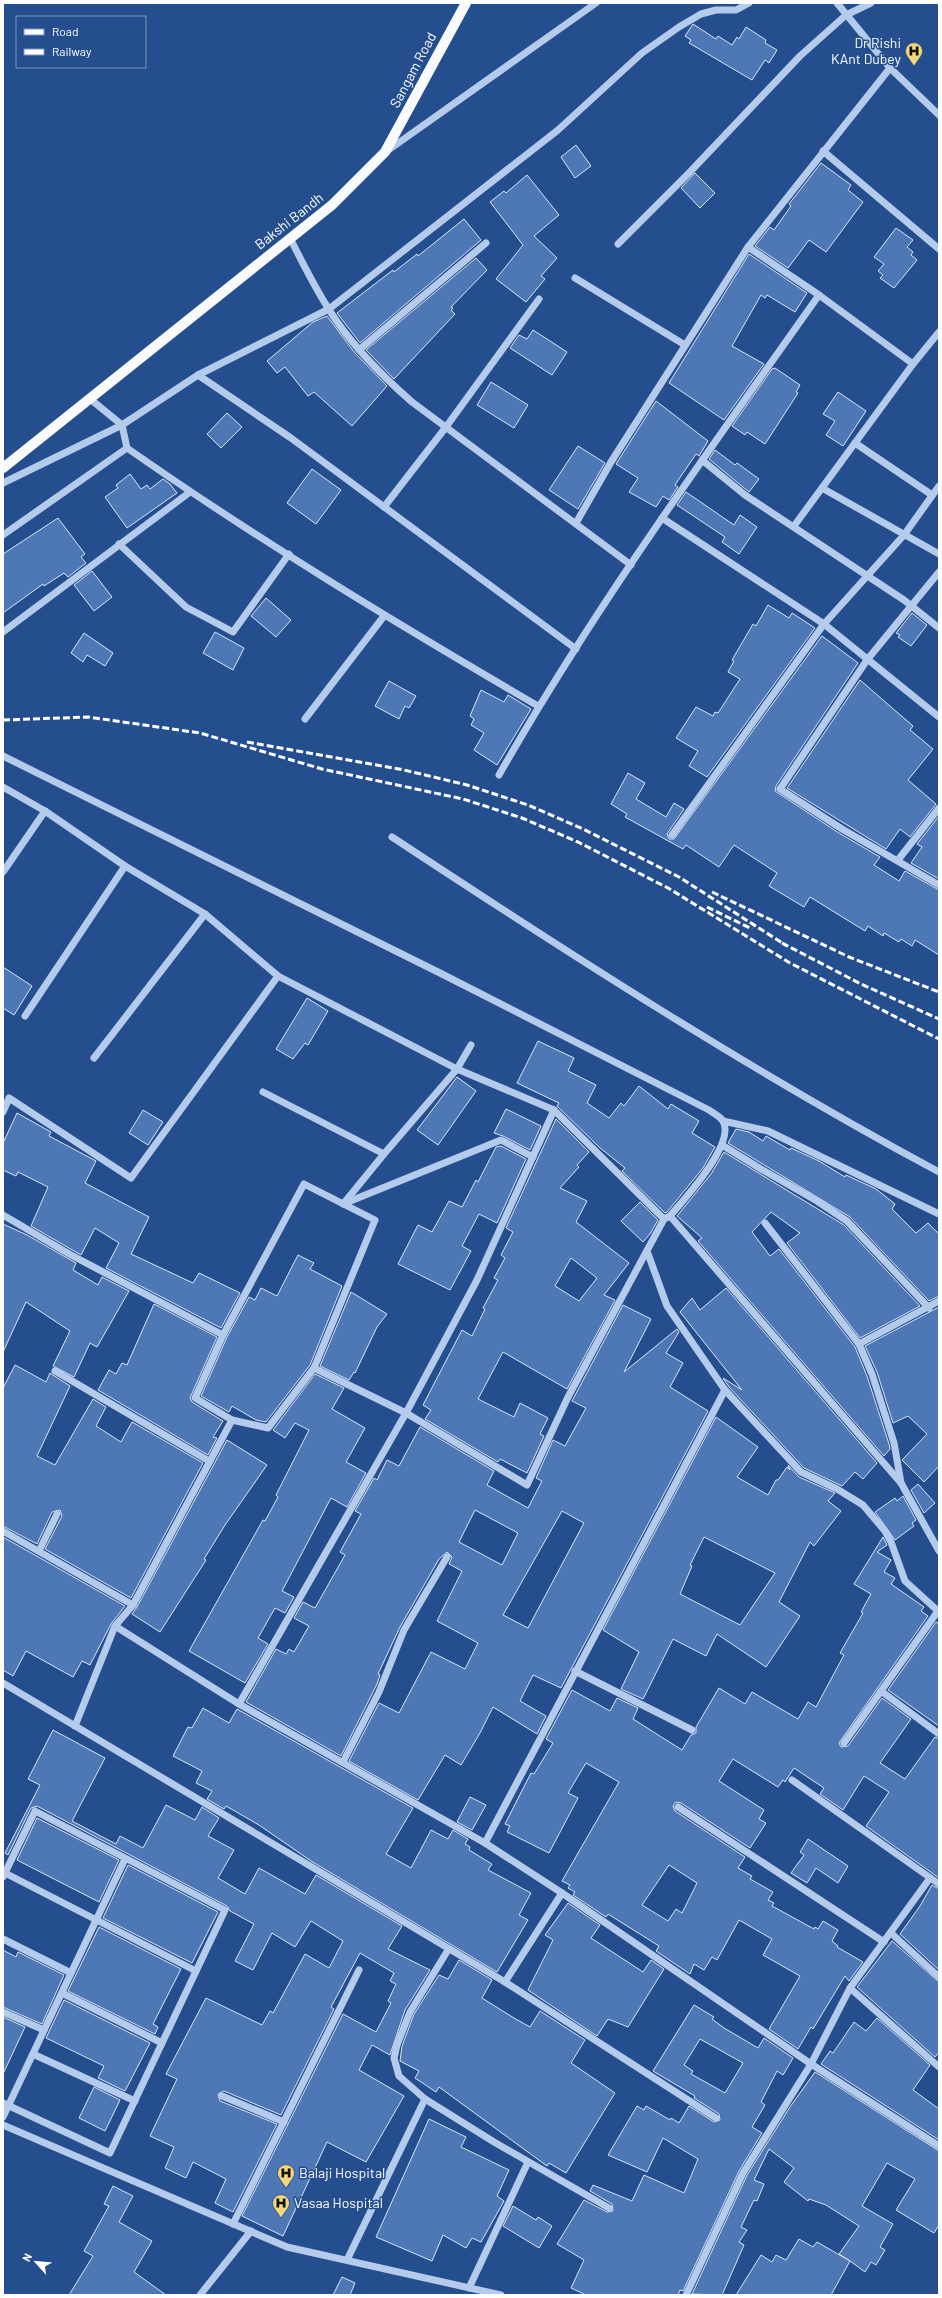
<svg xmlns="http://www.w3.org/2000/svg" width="942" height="2298" font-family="Barlow,sans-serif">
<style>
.building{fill:#4d77b5;stroke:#dae6f8;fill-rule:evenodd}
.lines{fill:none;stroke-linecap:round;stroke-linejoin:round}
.minor{stroke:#b5cbeb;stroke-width:7}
.major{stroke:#f9fbff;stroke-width:10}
.rail{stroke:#fff;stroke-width:3;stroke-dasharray:7 3;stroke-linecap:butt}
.labels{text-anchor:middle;stroke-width:3;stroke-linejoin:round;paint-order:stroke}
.poi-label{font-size:14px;fill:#fff;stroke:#254e8e;text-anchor:start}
.street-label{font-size:14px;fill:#fff;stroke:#254e8e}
</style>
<rect width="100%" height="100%" fill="#254e8e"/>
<g class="building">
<path d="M693,24L716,39L718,36L732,45L737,37L739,39L746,27L766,40L765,43L777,50L769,63L765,60L752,80L689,43L691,40L685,36Z"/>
<path d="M576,145L591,166L575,178L561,157Z"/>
<path d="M821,163L851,185L848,190L863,202L826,252L809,240L788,268L755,246L770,227L774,230L791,206L789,204Z"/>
<path d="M695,173L715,193L700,208L681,188Z"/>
<path d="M527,175L559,215L534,236L557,258L541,276L545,279L526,302L496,279L523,245L490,202L504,191L506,193Z"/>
<path d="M464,219L481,240L360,343L337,313L393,270L394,272L417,254L418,256Z"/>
<path d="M896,228L913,240L907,247L913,252L911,255L917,260L894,288L880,278L883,275L878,271L884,264L874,257Z"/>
<path d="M749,254L807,293L795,312L767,295L765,298L761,295L732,346L764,364L724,420L669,383Z"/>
<path d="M476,258L487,270L451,307L453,308L451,310L455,314L394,379L366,350Z"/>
<path d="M327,316L355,353L387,386L352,426L314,392L308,396L285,367L277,373L267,361L313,322Z"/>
<path d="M533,330L567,352L552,375L510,348L519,335L527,339Z"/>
<path d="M775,368L800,385L796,392L798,393L765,444L747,432L745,435L732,426L772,369Z"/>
<path d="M491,382L528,405L514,428L477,405Z"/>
<path d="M838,392L866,411L843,446L826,435L835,421L823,414Z"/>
<path d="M656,401L708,441L699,456L696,454L675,485L678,487L669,500L663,496L656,507L629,492L638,478L616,464Z"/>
<path d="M227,413L242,427L221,448L207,434Z"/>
<path d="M578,446L605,463L578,509L549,490Z"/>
<path d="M715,450L735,465L737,463L759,479L749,492L709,459Z"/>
<path d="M312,469L341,490L316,524L287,503Z"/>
<path d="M130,474L141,489L147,485L150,489L163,479L170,484L177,493L127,528L105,497L118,488L116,485Z"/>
<path d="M686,492L734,525L740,515L757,527L739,554L722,542L725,537L677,505Z"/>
<path d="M58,518L85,554L81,557L86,563L68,577L64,573L44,586L43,584L3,613V554Z"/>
<path d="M92,571L112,597L94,611L74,585Z"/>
<path d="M266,598L291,620L276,637L251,616Z"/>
<path d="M768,605L789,618L792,613L815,628L707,777L689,766L698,751L676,738L696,707L713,716L715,712L718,713L740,679L728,672L734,661L732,660L753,624L756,626Z"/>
<path d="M912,613L927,625L911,646L898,637L900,635L896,633Z"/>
<path d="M215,632L244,648L233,670L203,653Z"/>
<path d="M84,633L113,653L105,666L87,655L83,662L71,653Z"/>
<path d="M822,636L858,663L776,786L775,791L839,833L880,857L874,865L899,881L905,871L939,890V955L915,940L912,946L901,939L899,942L884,933L883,936L868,926L865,931L810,897L804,907L769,886L777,873L734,845L719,867L686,845L683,849L625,817L627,814L611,804L628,773L645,783L636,799L666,817L674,803L684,809L667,834L669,839H674Z"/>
<path d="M860,680L913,726L910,730L933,749L908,780L936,804L910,837L900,829L886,849L787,788Z"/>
<path d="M389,681L416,696L409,708L405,706L399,719L375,706Z"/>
<path d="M481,690L504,702L508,695L531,709L497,765L474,750L484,733L471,725L474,719L470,716Z"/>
<path d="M939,816V879L911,863L922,847L917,844Z"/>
<path d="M3,967L32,986L14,1015L3,1008Z"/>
<path d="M307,998L328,1011L308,1045L305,1043L293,1059L276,1049Z"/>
<path d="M538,1041L574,1058L568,1071L596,1085L587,1103L609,1118L621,1103L624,1106L639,1086L668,1109L671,1104L699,1121L692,1133L715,1147L703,1168L667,1212L665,1213L622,1171L625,1168L599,1147L557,1106L559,1103L517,1083Z"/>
<path d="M457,1077L476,1091L438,1145L417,1130Z"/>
<path d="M506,1109L541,1126L530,1150L503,1136L494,1133Z"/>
<path d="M143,1110L163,1122L148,1145L129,1133Z"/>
<path d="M17,1113L51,1132L49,1136L96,1161L85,1183L149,1217L131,1254L193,1283L199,1273L240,1293L221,1328L106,1268L119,1243L95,1228L81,1255L31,1226L48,1187L18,1172L16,1176L3,1170V1143Z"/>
<path d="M556,1119L589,1152L577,1165L579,1167L560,1188L587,1201L576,1222L629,1263L604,1295L615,1300L567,1389L503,1352L478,1399L514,1417L520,1403L548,1418L540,1434L544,1436L527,1473L500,1459L498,1462L425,1419L431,1410L423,1405L462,1330L472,1336L485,1309L483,1308L498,1280L494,1278L505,1258L501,1255L513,1232L506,1228ZM571,1258L597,1278L579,1301L555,1286Z"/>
<path d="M736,1129L749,1132L763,1141L766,1136L790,1150L791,1148L819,1161L845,1177L846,1175L876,1189L895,1204L892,1209L916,1233L928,1223L939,1234V1296L929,1301L850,1217L728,1143Z"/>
<path d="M501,1146L526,1159L497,1223L479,1214L462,1246L471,1251L450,1290L398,1264L418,1225L432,1232L449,1201L462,1207L476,1180L478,1182L496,1147Z"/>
<path d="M724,1152L844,1225L920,1306L860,1338L787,1243L800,1233L771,1212L752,1232L770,1256L779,1249L855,1347L867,1376L889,1444L890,1449L884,1456L698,1241L702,1238L677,1216L711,1174Z"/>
<path d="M640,1202L658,1220L650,1234L643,1242L621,1221Z"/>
<path d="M3,1224L27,1235L76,1263L73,1270L98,1285L102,1277L129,1291L97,1347L90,1343L74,1377L53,1366L70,1331L26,1302L3,1352Z"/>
<path d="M298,1255L314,1263L310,1269L342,1286L310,1365L266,1422L256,1420L232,1406L229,1412L201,1396L227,1337L249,1297L255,1300L261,1288L277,1296Z"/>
<path d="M726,1288L877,1463L863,1479L855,1472L842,1486L804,1468L729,1387L723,1378L742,1390L680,1312L692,1298L700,1310Z"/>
<path d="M351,1292L387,1314L377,1327L355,1373L354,1372L349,1380L320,1366Z"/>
<path d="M154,1304L217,1337L190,1398L192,1402L223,1421L213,1437L217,1438L208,1455L98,1390L109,1370L116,1374L122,1363L127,1365Z"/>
<path d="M623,1305L651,1319L624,1372L677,1329L679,1332L666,1353L683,1363L670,1387L708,1411L561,1688L533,1675L520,1701L546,1716L537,1734L493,1707L480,1733L461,1765L445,1755L418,1800L349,1761L379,1703L399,1713L431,1652L465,1669L478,1643L437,1621L462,1571L449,1564L452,1557L447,1552L439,1559L400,1627L378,1674L380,1675L377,1684L341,1756L246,1702L276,1649L286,1654L289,1649L294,1652L309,1626L294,1618L303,1602L315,1608L345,1555L340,1552L361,1514L355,1511L374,1478L377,1480L387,1460L399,1466L420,1427L494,1471L487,1485L528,1508L542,1481L536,1478L553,1440L565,1446L586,1408L572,1401ZM475,1510L518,1533L502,1565L459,1542ZM562,1511L584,1523L528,1628L503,1615Z"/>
<path d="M939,1307V1466L924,1482L902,1460L927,1434L908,1416L893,1423L877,1372L865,1346Z"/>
<path d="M15,1365L46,1382L50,1373L70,1386L37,1456L55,1465L93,1399L106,1407L96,1426L121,1442L132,1422L203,1463L131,1598L45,1549L62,1516L60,1510L52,1512L37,1544L3,1526V1388Z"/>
<path d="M315,1374L344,1388L332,1409L365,1428L346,1462L366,1473L347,1507L331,1498L282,1591L294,1597L285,1613L275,1608L258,1638L268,1644L245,1683L189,1651L263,1520L265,1521L278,1497L276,1495L309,1430L295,1423L285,1438L273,1430Z"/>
<path d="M716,1417L758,1447L737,1477L768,1495L776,1480H778L787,1467L790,1470L788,1465L799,1477L835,1493L828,1501L841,1511L814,1546L810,1542L779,1602L800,1616L766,1667L717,1634L706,1656L673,1639L643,1699L621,1689L639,1652L603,1630ZM704,1537L775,1573L740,1625L680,1594L692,1566L690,1565Z"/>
<path d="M227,1440L267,1465L225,1525L204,1559L206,1560L160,1632L132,1614L137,1607Z"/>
<path d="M918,1484L935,1503L924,1513L911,1490Z"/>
<path d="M903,1496L916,1520L912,1523L914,1526L895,1540L875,1512L895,1498L897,1501Z"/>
<path d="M3,1537L125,1606L111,1624L90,1665L82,1661L73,1677L26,1651L13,1676L3,1670Z"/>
<path d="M883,1537L887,1545L877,1552L891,1560L884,1572L895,1578L891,1584L924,1607L921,1611L928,1616L839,1743L841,1747L848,1746L882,1698L911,1719L880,1763L905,1779L935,1737L939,1739V1878L866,1826L889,1792L864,1776L843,1810L820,1794L824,1788L794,1768L785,1782L783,1780L778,1787L733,1759L719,1781L764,1810L759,1819L766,1823L750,1848L681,1803L676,1802L673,1806L675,1811L745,1857L738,1868L752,1876L750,1879L773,1892L768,1900L774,1903L772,1906L814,1929L815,1927L818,1929L823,1921L838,1930L832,1941L838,1946L837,1947L863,1962L849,1981L845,1976L813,2029L811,2027L798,2049L769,2029L800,1976L763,1955L772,1939L739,1920L717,1960L712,1957L704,1970L694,1964L690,1974L656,1951L659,1946L608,1914L606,1917L573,1895L575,1892L568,1888L570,1885L562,1881L619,1782L586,1763L568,1793L578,1798L549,1853L507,1832L510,1826L505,1824L531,1773L534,1774L553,1743L546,1739L572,1690L610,1711L617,1698L638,1708L633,1719L682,1750L691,1735L696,1733V1727L719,1688L745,1704L752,1692L798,1719L808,1702L816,1707L844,1655L840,1653L863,1613L861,1612L871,1594L854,1584ZM669,1865L697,1883L682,1913L676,1909L668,1921L642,1905Z"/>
<path d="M936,1622L939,1624V1726L888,1690Z"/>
<path d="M203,1708L229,1723L237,1709L413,1808L386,1854L411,1868L431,1830L448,1839L453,1830L468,1839L465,1844L470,1847L469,1850L492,1864L488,1870L531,1893L519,1915L528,1920L497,1972L311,1861L259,1825L226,1806L224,1809L207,1799L212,1791L196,1783L202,1771L173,1756L188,1727L192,1728Z"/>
<path d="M53,1730L105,1758L72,1821L116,1844L120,1836L143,1848L166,1805L195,1820L202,1807L219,1818L208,1836L234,1850L218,1878L245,1894L259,1868L305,1894L316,1875L402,1926L388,1949L430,1970L405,2010L390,2055L372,2045L359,2070L404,2096L366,2162L327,2142L283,2236L242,2216L343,2014L376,2032L391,2003L388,2001L396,1984L390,1981L394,1973L360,1953L331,2007L334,2009L281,2115L224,2091L218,2094L220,2101L277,2124L233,2212L215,2203L226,2179L193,2162L186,2178L165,2168L174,2147L150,2136L177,2079L166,2074L206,1998L262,2025L270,2011L273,2013L305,1954L329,1968L343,1941L311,1921L295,1947L272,1933L253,1970L235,1961L254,1924L230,1911L227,1906L37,1806L31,1808L8,1855L5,1853L40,1785L28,1779Z"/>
<path d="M470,1797L486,1805L472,1830L457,1822Z"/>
<path d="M37,1818L119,1860L99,1902L17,1860Z"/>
<path d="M808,1839L848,1866L838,1883L816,1868L807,1883L791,1873L804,1855L800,1852Z"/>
<path d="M128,1865L218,1912L192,1963L103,1918Z"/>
<path d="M932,1885L939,1889V1970L900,1934L920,1906Z"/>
<path d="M568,1903L600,1925L591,1938L643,1972L651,1960L664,1969L628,2027L608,2019L597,2036L528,1990L553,1940L545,1935Z"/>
<path d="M99,1927L181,1969L153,2024L158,2027L155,2034L68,1991Z"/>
<path d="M892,1941L939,1982V2052L935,2057L857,1987Z"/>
<path d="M3,1950L16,1957L18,1952L64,1975L42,2024L3,2007Z"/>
<path d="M459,1960L492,1980L482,1998L514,2018L530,2027L540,2011L585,2040L571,2063L615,2093L566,2173L549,2163L547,2166L439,2087L436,2092L415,2078L419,2071L400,2061L402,2046L414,2014L439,1975L448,1979Z"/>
<path d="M64,2000L150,2043L125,2091L98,2078L104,2066L46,2038Z"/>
<path d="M694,2005L714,2017L712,2019L724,2028L758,2048L764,2038L793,2058L783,2075L777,2071L761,2102L765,2105L752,2127L762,2133L739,2171L683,2291L680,2290L678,2295H586L571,2288L584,2260L557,2244L584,2200L607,2212L613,2211L612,2204L590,2191L593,2185L632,2201L644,2175L684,2193L698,2159L663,2138L647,2172L608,2155L637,2106L644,2110L646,2106L670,2120L671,2118L679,2123L689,2106L714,2122L720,2120L719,2114L694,2098L695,2096L653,2071ZM700,2039L743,2063L725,2093L691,2074L693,2071L684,2065Z"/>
<path d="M3,2017L25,2027L3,2074Z"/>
<path d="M877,2018L930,2065L913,2090L939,2109V2140L821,2064L830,2051L833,2053L854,2022L866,2031Z"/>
<path d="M815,2072L939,2151V2225L934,2233L896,2210L915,2179L887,2163L862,2206L893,2224L880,2247L885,2250L876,2265L871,2262L865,2272L850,2261L831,2295H736L761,2255L772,2262L776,2255L786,2260L799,2239L813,2247L817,2242L850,2261L839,2254L859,2226L826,2205L809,2199L808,2201L784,2182L794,2168L769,2149L754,2180L764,2184L757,2201L754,2200L741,2227L747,2230L739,2242L744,2245L722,2295L692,2294L747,2175L790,2107Z"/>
<path d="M94,2087L120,2100L105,2131L79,2118Z"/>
<path d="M429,2119L466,2137L461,2147L509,2170L497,2196L504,2201L481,2242L472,2238L466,2248L443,2235L432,2261L376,2237Z"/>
<path d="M113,2186L133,2196L119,2222L152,2241L134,2272L166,2295H69L93,2256L84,2251L109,2206L104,2204Z"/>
<path d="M513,2206L536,2220L538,2217L552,2226L539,2248L503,2226Z"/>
<path d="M342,2277L355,2283L350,2295H333Z"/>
</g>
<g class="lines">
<g class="minor">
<path d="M837,3L890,68L939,115"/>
<path d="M387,151L596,3"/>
<path d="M823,151L939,249"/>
<path d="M290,238C302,262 314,286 328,308C350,344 380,374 412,402L631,565"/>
<path d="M618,244L689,173L800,56L846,15L871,3"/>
<path d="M748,247L819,295"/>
<path d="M575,278L685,345"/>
<path d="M359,350L486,243"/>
<path d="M198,375L291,438L576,649"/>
<path d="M89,398L122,425L127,448C260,541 399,625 538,706"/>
<path d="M855,443L932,495"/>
<path d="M702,460L745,495L904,600L939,628"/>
<path d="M3,483L122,425L198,375L329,309L558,130L642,53L679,27L701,14L716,10H736L749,3"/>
<path d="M822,488L939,554"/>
<path d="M384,507L446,427L539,299"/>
<path d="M662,518L824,624L939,717"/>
<path d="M576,523L611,462L748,247L890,68"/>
<path d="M794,526L913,364L939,332"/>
<path d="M3,535L127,448"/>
<path d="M119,544L186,607L233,632L289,554"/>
<path d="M939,572L867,660L780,789L842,829L939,885"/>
<path d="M3,632L190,492"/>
<path d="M305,719L384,616"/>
<path d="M3,756L440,973L709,1110C713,1113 720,1116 723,1121C736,1144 684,1199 670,1216L664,1219L568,1397L527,1485L406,1413L314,1368"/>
<path d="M499,775C594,608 708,452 819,295L913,364"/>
<path d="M3,787L45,811L125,866L205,914L278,976L457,1069L554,1110L664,1219"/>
<path d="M672,835L824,624L904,535L939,486"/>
<path d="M392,837C571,955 751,1071 939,1172"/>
<path d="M898,860L939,808"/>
<path d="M3,872L45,811"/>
<path d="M25,1016L125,866"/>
<path d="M94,1058L205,914"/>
<path d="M263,1092L384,1154"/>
<path d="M3,1112L9,1098L131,1178L278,976"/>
<path d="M723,1121L768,1131L939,1214"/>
<path d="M722,1145L761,1169L817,1201L847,1221L929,1308"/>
<path d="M304,1184L375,1220L314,1368L268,1428L232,1420L195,1398L223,1335Z"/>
<path d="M344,1203L384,1154L457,1069L471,1045"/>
<path d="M343,1204L501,1140L533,1157"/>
<path d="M3,1215L71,1255L223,1335"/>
<path d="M670,1216L901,1483"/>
<path d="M765,1223L859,1344"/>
<path d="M647,1251L667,1306L725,1390L801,1472L837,1489L863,1505L885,1531L891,1542L905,1581L938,1611L939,1609"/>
<path d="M939,1301L859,1344L872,1374L894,1443L901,1483L939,1551"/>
<path d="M55,1371L209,1461"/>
<path d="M3,1531L133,1605"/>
<path d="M39,1551L57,1514"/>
<path d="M115,1626L239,1704L485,1843L562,1893L811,2064L939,2146"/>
<path d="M575,1671L692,1730"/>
<path d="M3,1683L505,1982L716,2118"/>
<path d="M881,1691L939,1734"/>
<path d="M239,1704L406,1413L477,1280L554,1110"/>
<path d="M75,1726L115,1626L133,1605L232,1420"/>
<path d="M844,1743L938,1611"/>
<path d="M343,1762L379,1692L404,1630L447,1557"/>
<path d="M792,1780L939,1884"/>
<path d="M678,1807L884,1942"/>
<path d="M485,1843L725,1390"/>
<path d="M5,1873L196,1971"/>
<path d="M3,1877L35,1811L225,1910L110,2153L3,2103"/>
<path d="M891,1933L939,1977"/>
<path d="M3,1939L71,1973"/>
<path d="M448,1950L410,2012L397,2045L394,2058L399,2076L425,2099L494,2142L609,2208"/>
<path d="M505,1982L562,1893"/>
<path d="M850,1988L939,2067"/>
<path d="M62,1993L162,2043"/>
<path d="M3,2012L44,2030"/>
<path d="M33,2054L135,2101"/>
<path d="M222,2096L284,2122"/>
<path d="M3,2117L125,1859"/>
<path d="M3,2125L287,2247L501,2295"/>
<path d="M233,2224L359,1970"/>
<path d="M347,2260L425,2099"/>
<path d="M469,2288L528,2162"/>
<path d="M200,2295L251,2231"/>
<path d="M686,2295L743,2173L811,2064L850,1988L930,1878"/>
</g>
<path class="major" d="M3,468L332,205L385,152L466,3"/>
<g class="rail">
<path d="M3,720L88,717L200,733L322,769L463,799L522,818L578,842L668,888L790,963L939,1039"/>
<path d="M247,742L404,770L467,785L528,805L583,829L679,877L787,946"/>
<path d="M712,892L849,957L939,992"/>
<path d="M707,907L752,929"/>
<path d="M782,943L861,984L939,1019"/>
</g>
</g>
<defs>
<g id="hospital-pin" transform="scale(0.9)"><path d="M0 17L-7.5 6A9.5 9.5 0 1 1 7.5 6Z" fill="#f5d779" stroke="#254e8e"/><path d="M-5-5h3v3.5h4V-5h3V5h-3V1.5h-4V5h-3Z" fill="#111"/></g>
</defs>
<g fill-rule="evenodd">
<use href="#hospital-pin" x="914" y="51"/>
<use href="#hospital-pin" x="286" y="2173"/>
<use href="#hospital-pin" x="281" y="2203"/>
</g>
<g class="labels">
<g class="poi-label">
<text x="901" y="48" text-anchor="end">Dr Rishi<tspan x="901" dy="16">KAnt Dubey</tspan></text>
<text x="299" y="2178">Balaji Hospital</text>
<text x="294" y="2208">Vasaa Hospital</text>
</g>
<g class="street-label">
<text transform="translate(413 70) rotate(-62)" y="5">Sangam Road</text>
<text transform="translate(289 221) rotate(-38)" y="5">Bakshi Bandh</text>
</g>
</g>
<rect width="942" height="2298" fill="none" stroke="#ffffff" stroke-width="8"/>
<rect x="16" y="16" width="130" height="52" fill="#254e8e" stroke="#7c95bb"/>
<rect x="24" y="29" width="20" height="6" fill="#f9fbff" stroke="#7c95bb"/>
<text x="52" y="36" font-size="12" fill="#ffffff">Road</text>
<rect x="24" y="49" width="20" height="6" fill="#ffffff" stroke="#7c95bb"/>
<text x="52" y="56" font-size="12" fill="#ffffff">Railway</text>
<g transform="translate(36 2262) rotate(297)" stroke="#254e8e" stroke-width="3" paint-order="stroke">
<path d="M0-3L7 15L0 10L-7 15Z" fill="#ffffff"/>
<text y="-6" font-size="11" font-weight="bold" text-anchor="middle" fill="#ffffff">N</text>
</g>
</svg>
